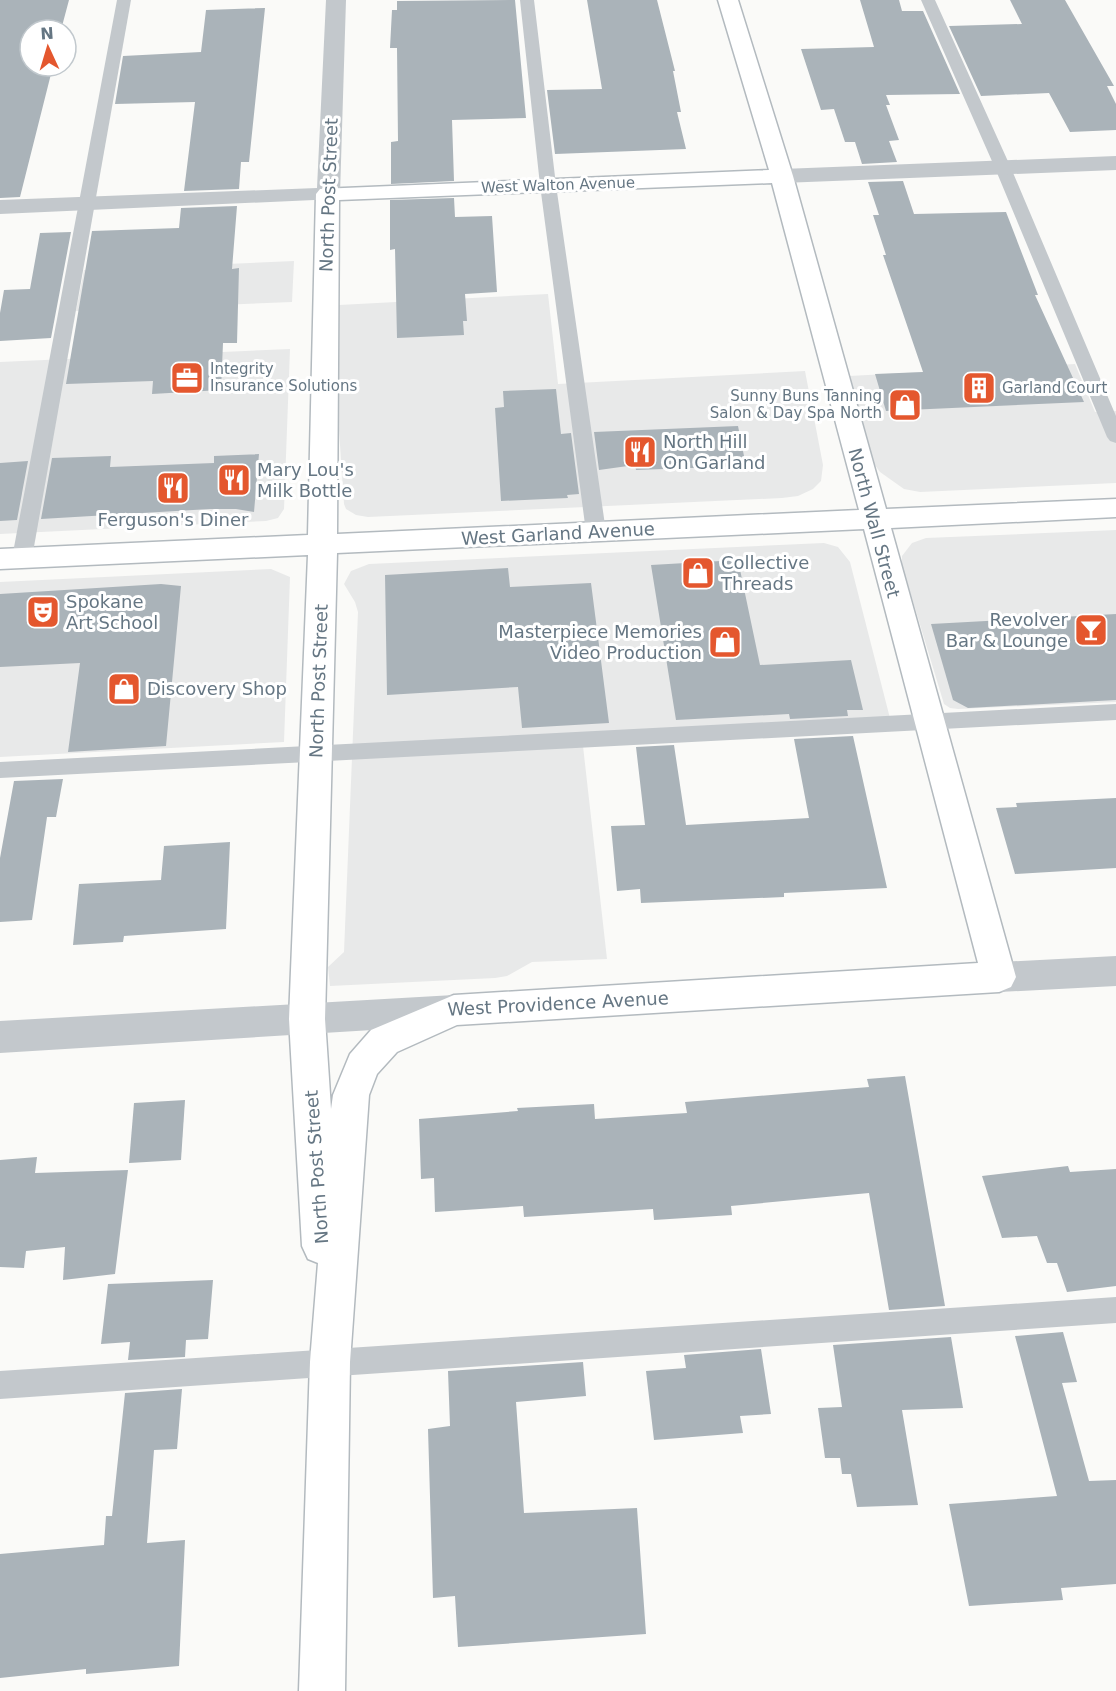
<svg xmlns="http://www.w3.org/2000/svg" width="1116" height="1691" font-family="'DejaVu Sans',sans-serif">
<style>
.built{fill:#e8e9e9}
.building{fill:#aab3b9}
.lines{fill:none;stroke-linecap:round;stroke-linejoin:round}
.secondary-casing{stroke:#b3babf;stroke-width:3}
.lane{fill:#c3c8cc;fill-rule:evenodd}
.street{fill:#c3c8cc;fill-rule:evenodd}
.secondary{fill:#fff;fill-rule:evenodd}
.labels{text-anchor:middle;stroke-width:6;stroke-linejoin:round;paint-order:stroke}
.far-street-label{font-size:15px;fill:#657683;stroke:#fff}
.far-poi-label{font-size:15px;fill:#657683;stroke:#fff;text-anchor:start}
.street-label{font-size:18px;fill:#657683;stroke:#fff}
.poi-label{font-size:18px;fill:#657683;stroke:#fff;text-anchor:start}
</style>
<rect width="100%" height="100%" fill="#fafaf8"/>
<g class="built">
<path d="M294,261L292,302L76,311L84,270Z"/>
<path d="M548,294L558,384L805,371L823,465L821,481L813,489L798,496L782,498L368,517L356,515L346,509L344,504L337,401L339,305Z"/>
<path d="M290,349L284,509L278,518L266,521L0,534V362Z"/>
<path d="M1075,364L1095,412L1116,411V483L920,492L904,489L880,472L872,461L849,376Z"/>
<path d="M1116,530V702L958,709L950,708L944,704L902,565V556L912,543L926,538Z"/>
<path d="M824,543L838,547L850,562L893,730L583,746L607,959L532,962L507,976L495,978L330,986L328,967L344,952L358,612L355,602L344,584L351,571L369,564Z"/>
<path d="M271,569L290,577L284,742L0,757V582Z"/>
</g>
<g class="building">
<path d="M0,0H69L61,30H30V66H53L20,197L0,198Z"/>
<path d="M515,0L526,118L452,120L454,181L391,184V142L398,141L397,48H390L392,10H397V1Z"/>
<path d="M587,0H657L675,71H673L681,112H677L686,149L555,154L547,90L602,89Z"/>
<path d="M860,0H899L902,11H923L960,94L886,95L890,105H886L899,140L889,141L897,162L862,164L855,142H845L834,109L821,110L801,49L874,47Z"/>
<path d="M1010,0H1065L1114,86H1107L1116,104V130L1070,132L1049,93L981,96L949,26L1022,24Z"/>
<path d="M265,8L249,162H241L239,189L184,191L195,102L115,104L123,56L201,52L206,10Z"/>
<path d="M903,181L914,214L1006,212L1038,295H1035L1084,402L886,411L875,374L923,372L883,255H886L873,215H879L868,182Z"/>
<path d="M454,198L455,217L492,216L497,292L465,294L467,321H463L464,335L397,338L395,249L390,250V200Z"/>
<path d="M237,206L232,269L239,268L237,343H223L221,390L152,394L153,381L66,384L92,231L179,228L181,208Z"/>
<path d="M71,232L51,338L0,341V313L4,290L30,289L40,233Z"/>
<path d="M556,389L561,434L571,433L579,494L567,495L568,498L501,501L495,408L504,407L503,391Z"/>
<path d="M738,426L746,466L636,470L635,465L599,470L594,432Z"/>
<path d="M259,454L254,512L236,509H210L41,519L52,458L111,456L110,467L214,463V456Z"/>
<path d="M28,461L17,520L0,521V463Z"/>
<path d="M738,560L760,665L851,660L863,710H847L848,716L790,719L789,714L676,720L651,565Z"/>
<path d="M508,568L510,587L591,583L609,723L522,728L518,687L387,695L385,575Z"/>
<path d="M161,584L181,586L166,746L68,752L80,663L0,667V594Z"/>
<path d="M1116,614V700L968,708L953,700L931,624Z"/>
<path d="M853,736L887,888L784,893V897L641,903L640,889L617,891L611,826L645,825L636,747L674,745L686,825L809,818L794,739Z"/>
<path d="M63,779L56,817H47L32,920L0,922V858L14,781Z"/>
<path d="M1116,798V868L1015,874L996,808L1017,807L1016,803Z"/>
<path d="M230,842L226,929L124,936L123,942L73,945L79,884L161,880L164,846Z"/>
<path d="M905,1076L945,1306L889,1310L869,1193L731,1206L732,1215L654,1220L653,1209L524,1217L523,1206L435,1212L434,1178L421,1179L419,1119L518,1111L517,1108L594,1104L595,1119L687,1113L685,1102L869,1087L867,1079Z"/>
<path d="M185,1100L181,1160L129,1163L134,1103Z"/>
<path d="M37,1157L35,1173L128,1170L115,1274L63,1280L65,1247L26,1251L24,1268L0,1267V1160Z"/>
<path d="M1068,1166L1070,1172L1116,1169V1286L1067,1292L1057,1263H1047L1037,1236L1002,1238L982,1176Z"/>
<path d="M213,1280L208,1339L186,1340L185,1357L128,1360L130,1342L101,1344L108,1284Z"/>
<path d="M1063,1332L1077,1382L1062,1383L1089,1481L1116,1480V1584L1061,1588L1063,1600L969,1606L949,1504L1057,1496L1015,1336Z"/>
<path d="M951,1337L963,1408L902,1410L918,1505L857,1507L851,1474H842L840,1458H825L818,1408L842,1407L833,1345Z"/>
<path d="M761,1349L771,1414L740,1416L743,1433L654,1440L646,1371L686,1368L684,1355Z"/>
<path d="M583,1362L586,1396L516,1402L524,1513L637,1508L646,1634L458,1647L455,1596L433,1598L428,1429L450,1426L448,1371Z"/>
<path d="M182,1389L177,1449L154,1450L147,1543L185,1540L179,1666L86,1674V1669L0,1678V1554L104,1545L106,1516H112L125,1393Z"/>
</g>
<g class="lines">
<g class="secondary-casing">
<path id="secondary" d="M718,0H738L793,176L886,509L1116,499V517L891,528L1016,977L1011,987L999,992L457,1025L397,1052L377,1074L369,1095L350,1362L345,1691H299L310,1362L318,1263L308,1259L302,1246L289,1019L308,555L0,569V549L308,535L316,194L320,189L769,170ZM772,183L859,510L337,534L339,200ZM864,529L978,963L454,995L371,1030L350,1054L333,1095L331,1109L325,1019L337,553Z"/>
</g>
<g class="lane">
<path d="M117,0H131L32,558L29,563L22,565L15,563L12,558Z"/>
<path d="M520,0H534L556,185L606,532L603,537L596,539L589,537L586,532L540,185Z"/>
<path d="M921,0H935L1011,168L1116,416V443L1110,441L1107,437L995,168Z"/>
<path d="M1116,704V720L0,778V762Z"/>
<path d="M1116,1297V1323L0,1399V1371Z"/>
</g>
<g class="street">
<path d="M326,0H346L340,194L336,199L0,214V200L317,188Z"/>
<path d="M1116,156V170L782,183L774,181L771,176L774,171L782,169Z"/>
<path d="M1116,956V986L999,992L987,987L982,977L987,967L999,962Z"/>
<path d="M454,995L467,999L472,1010L467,1021L454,1025L0,1053V1021Z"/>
</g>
<use href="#secondary" class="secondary"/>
</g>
<defs>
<g id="office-square" transform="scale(1.725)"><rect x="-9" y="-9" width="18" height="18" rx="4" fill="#e4572e" stroke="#fff"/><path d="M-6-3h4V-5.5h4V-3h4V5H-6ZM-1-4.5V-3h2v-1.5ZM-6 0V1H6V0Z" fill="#fff"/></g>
<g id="building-square" transform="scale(1.725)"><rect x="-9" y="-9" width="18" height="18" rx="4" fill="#e4572e" stroke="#fff"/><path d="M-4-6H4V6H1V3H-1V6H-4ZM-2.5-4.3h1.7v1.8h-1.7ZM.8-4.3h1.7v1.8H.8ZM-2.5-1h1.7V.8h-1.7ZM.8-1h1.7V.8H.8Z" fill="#fff"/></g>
<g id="shop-square" transform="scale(1.725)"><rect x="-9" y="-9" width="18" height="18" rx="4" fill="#e4572e" stroke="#fff"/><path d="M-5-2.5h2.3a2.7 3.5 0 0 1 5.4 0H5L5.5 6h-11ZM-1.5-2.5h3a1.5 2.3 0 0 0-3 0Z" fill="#fff"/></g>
<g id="restaurant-square" transform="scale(1.725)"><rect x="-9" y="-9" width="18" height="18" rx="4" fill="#e4572e" stroke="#fff"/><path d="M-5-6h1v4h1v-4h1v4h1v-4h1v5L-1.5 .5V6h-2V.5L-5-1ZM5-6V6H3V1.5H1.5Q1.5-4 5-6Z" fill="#fff"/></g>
<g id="theatre-square" transform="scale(1.725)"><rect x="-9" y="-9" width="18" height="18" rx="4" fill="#e4572e" stroke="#fff"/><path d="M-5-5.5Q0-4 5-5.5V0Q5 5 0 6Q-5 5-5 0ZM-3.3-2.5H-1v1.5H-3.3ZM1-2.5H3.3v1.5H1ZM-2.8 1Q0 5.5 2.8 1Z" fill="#fff"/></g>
<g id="bar-square" transform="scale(1.725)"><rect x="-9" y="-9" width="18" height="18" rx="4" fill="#e4572e" stroke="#fff"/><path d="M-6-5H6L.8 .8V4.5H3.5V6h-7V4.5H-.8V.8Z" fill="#fff"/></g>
</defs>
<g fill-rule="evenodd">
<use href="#office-square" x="187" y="378"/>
<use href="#building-square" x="979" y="388"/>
<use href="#shop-square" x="905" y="405"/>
<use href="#restaurant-square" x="640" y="452"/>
<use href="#restaurant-square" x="234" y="480"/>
<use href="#restaurant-square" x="173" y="488"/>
<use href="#shop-square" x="698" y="573"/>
<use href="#theatre-square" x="43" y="612"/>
<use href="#bar-square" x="1091" y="630"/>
<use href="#shop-square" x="725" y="642"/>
<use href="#shop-square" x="124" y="689"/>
</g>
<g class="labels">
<g class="far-street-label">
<text transform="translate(558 185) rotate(-2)" y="5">West Walton Avenue</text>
</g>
<g class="far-poi-label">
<text x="210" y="374">Integrity<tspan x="210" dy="17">Insurance Solutions</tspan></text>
<text x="1002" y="393">Garland Court</text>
<text x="882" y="401" text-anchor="end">Sunny Buns Tanning<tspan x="882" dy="17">Salon &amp; Day Spa North</tspan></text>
</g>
<g class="street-label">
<text transform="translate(329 195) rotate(-88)" y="6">North Post Street</text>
<text transform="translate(874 523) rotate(75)" y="6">North Wall Street</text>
<text transform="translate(558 534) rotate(-3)" y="6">West Garland Avenue</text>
<text transform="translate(319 681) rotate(-88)" y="6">North Post Street</text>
<text transform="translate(558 1004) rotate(-3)" y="6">West Providence Avenue</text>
<text transform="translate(317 1167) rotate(-94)" y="6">North Post Street</text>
</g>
<g class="poi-label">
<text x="663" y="448">North Hill<tspan x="663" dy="21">On Garland</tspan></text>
<text x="257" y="476">Mary Lou's<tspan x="257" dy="21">Milk Bottle</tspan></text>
<text x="173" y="526" text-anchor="middle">Ferguson's Diner</text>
<text x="721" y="569">Collective<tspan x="721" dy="21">Threads</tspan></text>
<text x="66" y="608">Spokane<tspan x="66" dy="21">Art School</tspan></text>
<text x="1068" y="626" text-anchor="end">Revolver<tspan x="1068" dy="21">Bar &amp; Lounge</tspan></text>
<text x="702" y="638" text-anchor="end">Masterpiece Memories<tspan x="702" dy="21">Video Production</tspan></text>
<text x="147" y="695">Discovery Shop</text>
</g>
</g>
<g transform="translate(48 48) rotate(356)"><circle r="28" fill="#ffffff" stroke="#c1c8cd" stroke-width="1.5"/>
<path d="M0-4.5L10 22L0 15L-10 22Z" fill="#e4572e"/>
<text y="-9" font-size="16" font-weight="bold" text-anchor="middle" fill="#657683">N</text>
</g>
</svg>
